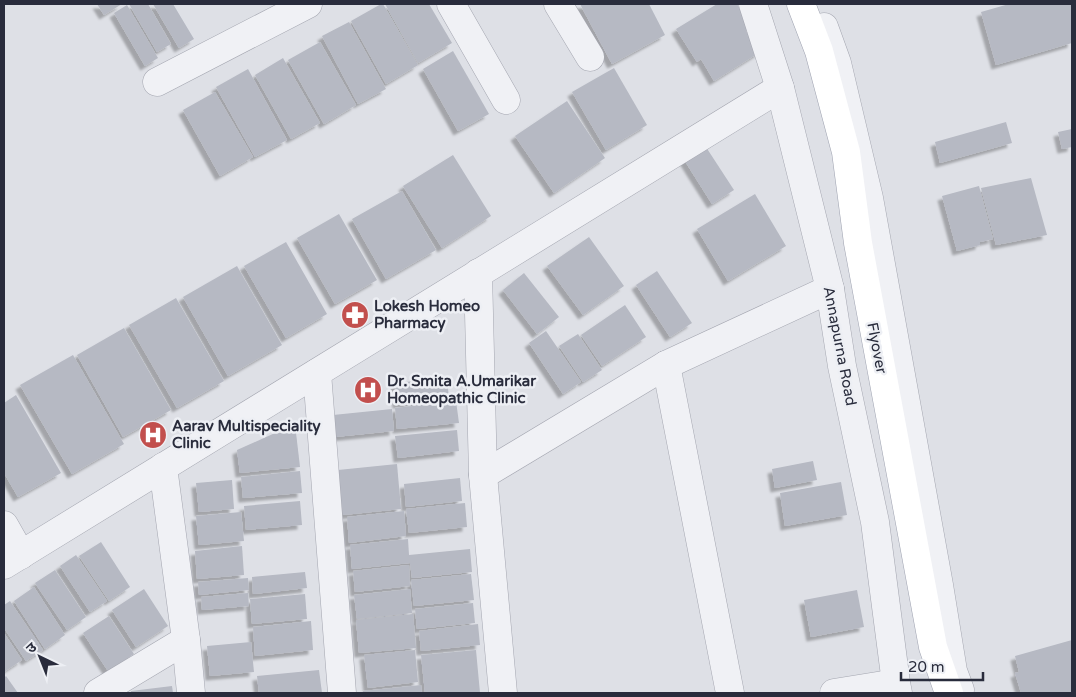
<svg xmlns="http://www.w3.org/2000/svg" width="1076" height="697" font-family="'Varela Round','Noto Sans Devanagari',sans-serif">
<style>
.building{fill:#b6b9c3;filter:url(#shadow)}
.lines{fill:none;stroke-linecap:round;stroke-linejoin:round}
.minor-casing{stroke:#a4a6b0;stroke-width:29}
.major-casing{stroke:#9fa3b1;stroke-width:29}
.minor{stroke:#f0f1f5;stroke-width:28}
.major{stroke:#fff;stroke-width:28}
.labels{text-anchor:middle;stroke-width:5;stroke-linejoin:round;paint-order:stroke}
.poi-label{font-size:15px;font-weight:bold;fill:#292c3c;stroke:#edeff4;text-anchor:start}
.street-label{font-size:15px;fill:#292c3c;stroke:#edeff4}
</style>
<defs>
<filter id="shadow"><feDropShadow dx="-4.5" dy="4.5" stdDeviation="1" flood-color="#0004"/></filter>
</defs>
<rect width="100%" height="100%" fill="#dee0e6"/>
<g class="building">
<path d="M97,4H122L104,15Z"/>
<path d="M129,4H148L171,44L157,52Z"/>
<path d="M153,4H173L194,39L179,48Z"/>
<path d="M381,4H383L418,65L386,84L351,21Z"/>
<path d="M385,4H429L452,43L418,63Z"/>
<path d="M580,4H649L665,35L612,64Z"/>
<path d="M717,4H737L752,28L746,31L760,52L714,81L701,59L697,62L676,29Z"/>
<path d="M1009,4H1072V43L996,65L981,12Z"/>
<path d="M127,5L158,58L145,66L114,13Z"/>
<path d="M349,22L386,89L358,104L322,36Z"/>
<path d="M320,42L356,105L324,124L288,60Z"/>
<path d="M453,51L489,114L458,131L423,69Z"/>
<path d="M283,58L320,123L291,139L255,75Z"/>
<path d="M614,68L647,125L606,150L572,92Z"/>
<path d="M248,69L287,140L255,157L216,87Z"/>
<path d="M215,92L253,157L220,176L183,110Z"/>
<path d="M567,101L605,158L554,193L515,136Z"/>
<path d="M1006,122L1012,143L940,163L935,142Z"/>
<path d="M1072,129V147L1062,149L1058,132Z"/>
<path d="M704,144L734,190L712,204L683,158Z"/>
<path d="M453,155L491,216L442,248L403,186Z"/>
<path d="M1031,178L1047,235L996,245L981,188Z"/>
<path d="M979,186L993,239L980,242V245L957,251L942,196Z"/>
<path d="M402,191L436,250L386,279L352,219Z"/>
<path d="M755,194L786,246L728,281L697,229Z"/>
<path d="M339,214L377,280L335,304L297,238Z"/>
<path d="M589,237L624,286L583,315L547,266Z"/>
<path d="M286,242L327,314L286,338L244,266Z"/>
<path d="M237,266L282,345L228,376L183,297Z"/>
<path d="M657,271L692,323L670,337L636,285Z"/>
<path d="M524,273L559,317L537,334L503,290Z"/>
<path d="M176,298L224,381L177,408L129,325Z"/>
<path d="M625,305L646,337L602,366L581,335Z"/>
<path d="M124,328L171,410L123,437L77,355Z"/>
<path d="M546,331L581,382L563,394L529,343Z"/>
<path d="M578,334L602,370L583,382L559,346Z"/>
<path d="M73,355L124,444L72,474L20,385Z"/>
<path d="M447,378L449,399L397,404L395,383Z"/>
<path d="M16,395L61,473L18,497L4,473V403Z"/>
<path d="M456,401L459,423L397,429L395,408Z"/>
<path d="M392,409L394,431L335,437L333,415Z"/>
<path d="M295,424L300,467L240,473L237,450Z"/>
<path d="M457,430L459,451L398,458L395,436Z"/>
<path d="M813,461L817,480L775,488L772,469Z"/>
<path d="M397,464L401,509L343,515L338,470Z"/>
<path d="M300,471L302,493L243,498L241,477Z"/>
<path d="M460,478L462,501L406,507L404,484Z"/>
<path d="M232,480L234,509L199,512L196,483Z"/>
<path d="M841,482L847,515L785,526L780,493Z"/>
<path d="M300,501L302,525L246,530L244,506Z"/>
<path d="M465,503L467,527L409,533L406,509Z"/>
<path d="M404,511L406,536L349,543L347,517Z"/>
<path d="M241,512L244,541L199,545L196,516Z"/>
<path d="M408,539L409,555L470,549L472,572L412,578L410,563L352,569L350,545Z"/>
<path d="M101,542L130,587L109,601L79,556Z"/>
<path d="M242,546L244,575L197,579L195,551Z"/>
<path d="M76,555L107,601L90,612L60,566Z"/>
<path d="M409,565L410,586L355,592L353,571Z"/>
<path d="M55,570L86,617L67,630L35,583Z"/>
<path d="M305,572L307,588L253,594L252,577Z"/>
<path d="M471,574L474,600L414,606L411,580Z"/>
<path d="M248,578L249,590L199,595L198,582Z"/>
<path d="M34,587L65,635L45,649L14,601Z"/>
<path d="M144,589L168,626L136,647L112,610Z"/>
<path d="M410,589L412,613L357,619L354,595Z"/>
<path d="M857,590L864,627L811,637L804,600Z"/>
<path d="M248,593L249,606L202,610L201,597Z"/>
<path d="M305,594L307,619L252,624L250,599Z"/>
<path d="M10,601L43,650L26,661L4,628V605Z"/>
<path d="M473,603L475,623L417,629L415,609Z"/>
<path d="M413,614L416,648L359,653L356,620Z"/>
<path d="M109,616L134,654L108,671L83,633Z"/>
<path d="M311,621L313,650L255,656L253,627Z"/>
<path d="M478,624L480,645L421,651L419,631Z"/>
<path d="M4,633L22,660L4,672Z"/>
<path d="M1072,640V693H1021L1015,673L1019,672L1015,656Z"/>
<path d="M251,642L254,672L210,676L207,646Z"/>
<path d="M415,650L418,682L368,688L364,655Z"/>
<path d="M476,650L480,693H425L421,655Z"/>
<path d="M319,670L322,693H259L257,676Z"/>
<path d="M6,676L18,693H4V678Z"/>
<path d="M421,685L422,693H363V691Z"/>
<path d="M172,686L173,693H131V691Z"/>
</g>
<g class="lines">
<g class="minor-casing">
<g id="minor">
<path d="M451,4L506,100"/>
<path d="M558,4L590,57"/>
<path d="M753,4L780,88L830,289L842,366L875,522L896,683L898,693"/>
<path d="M824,27L837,63L869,198L939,585L953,671L960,690"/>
<path d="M157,82L308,4"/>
<path d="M478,273L483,475L503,693"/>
<path d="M666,365L730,693"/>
<path d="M317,373L342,693"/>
<path d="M163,467L186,640L191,693"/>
<path d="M483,475L666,365L830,289"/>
<path d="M4,525L21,555"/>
<path d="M4,565L780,88"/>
<path d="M98,693L186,640"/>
<path d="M834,693L896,683"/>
</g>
</g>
<g class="major-casing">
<path id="major" d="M801,4L819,51L846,152L858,243L933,647L949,693"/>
</g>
<use href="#minor" class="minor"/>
<use href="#major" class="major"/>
</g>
<defs>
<g id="pharmacy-disc" transform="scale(1.4375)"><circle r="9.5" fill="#c24f4d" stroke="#edeff4"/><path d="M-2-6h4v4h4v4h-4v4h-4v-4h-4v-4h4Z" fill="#fff"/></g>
<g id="hospital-disc" transform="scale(1.4375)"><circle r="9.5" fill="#c24f4d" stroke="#edeff4"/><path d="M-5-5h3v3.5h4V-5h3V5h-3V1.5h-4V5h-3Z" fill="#fff"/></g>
</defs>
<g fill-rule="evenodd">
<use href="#pharmacy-disc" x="355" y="315"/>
<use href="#hospital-disc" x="368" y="390"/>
<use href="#hospital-disc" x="153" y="435"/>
</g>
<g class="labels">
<g class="poi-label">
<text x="374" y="311">Lokesh Homeo<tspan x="374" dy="17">Pharmacy</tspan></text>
<text x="387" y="386">Dr. Smita A.Umarikar<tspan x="387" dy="17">Homeopathic Clinic</tspan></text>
<text x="172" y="431">Aarav Multispeciality<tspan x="172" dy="17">Clinic</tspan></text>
</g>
<g class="street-label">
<text transform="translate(840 346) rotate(79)" y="5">Annapurna Road</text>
<text transform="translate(877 348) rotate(79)" y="5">Flyover</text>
</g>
</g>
<rect width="1076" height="697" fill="none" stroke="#292c3c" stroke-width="10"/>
<g transform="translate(40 657) rotate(317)" stroke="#edeff4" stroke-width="4" paint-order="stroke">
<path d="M0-4L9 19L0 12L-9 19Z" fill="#292c3c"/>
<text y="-8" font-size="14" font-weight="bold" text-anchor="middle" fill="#292c3c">उ</text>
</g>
<path d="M901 672v8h82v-8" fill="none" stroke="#292c3c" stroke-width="2.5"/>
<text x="908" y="672" font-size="15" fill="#292c3c" stroke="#edeff4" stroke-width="4" paint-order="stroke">20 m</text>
</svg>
